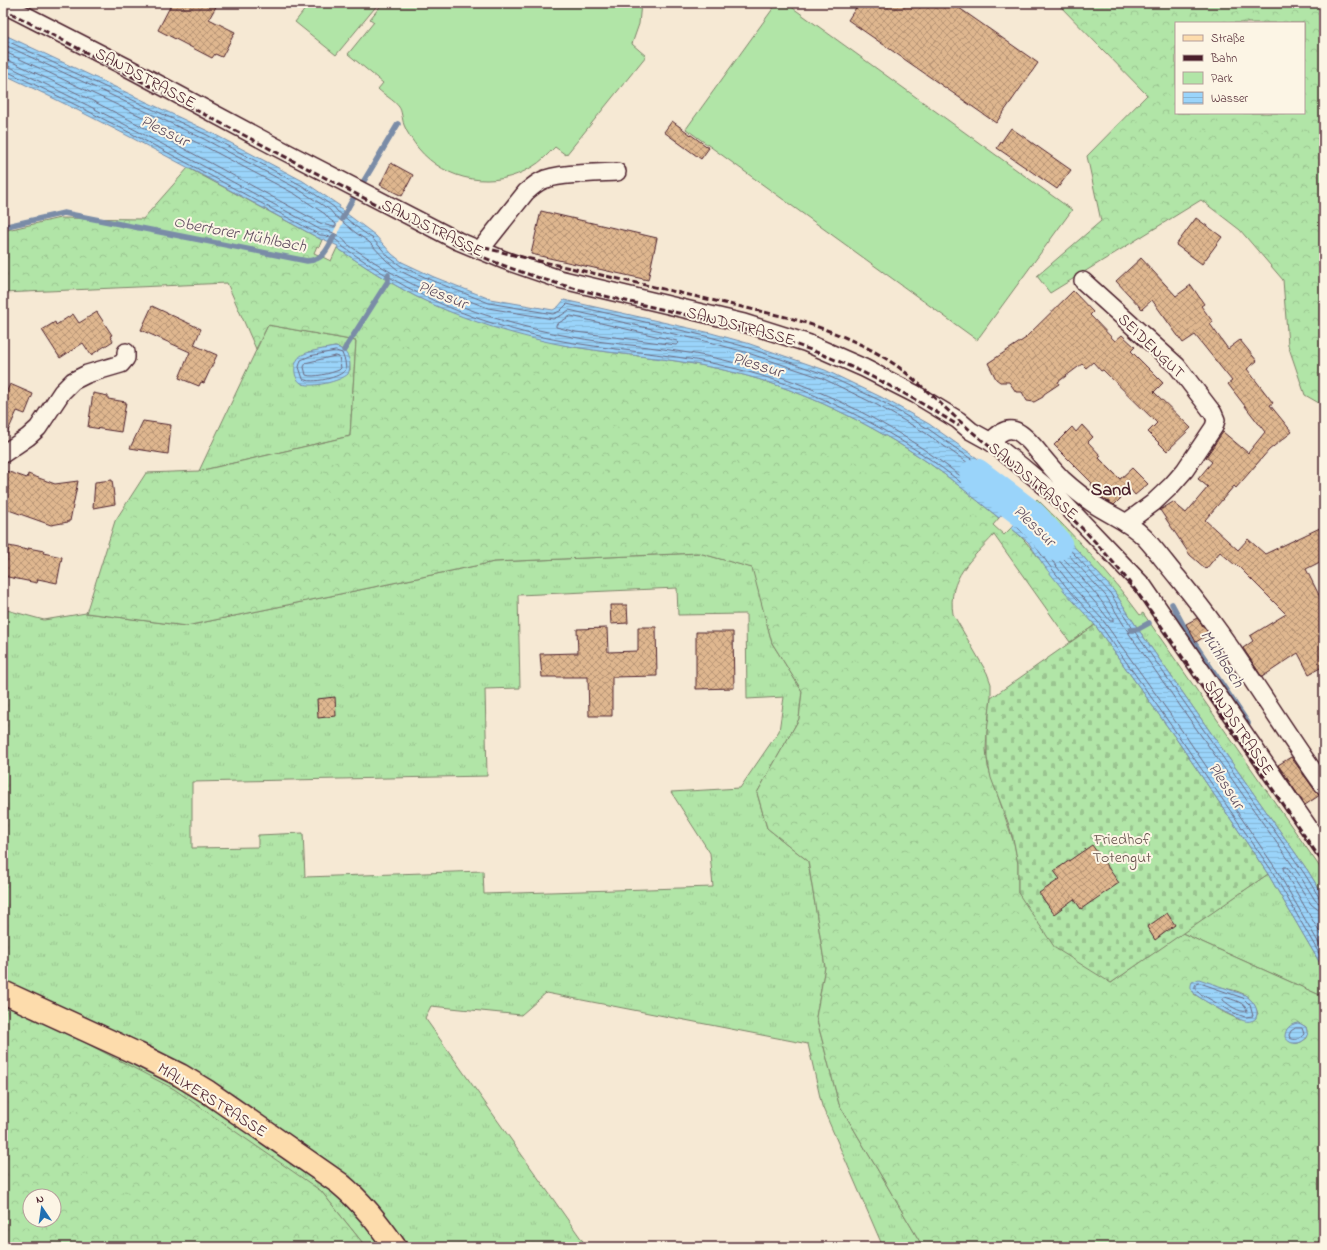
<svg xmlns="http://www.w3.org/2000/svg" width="1327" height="1250" font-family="'Indie Flower',sans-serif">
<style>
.grass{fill:url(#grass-tufts);stroke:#7e8269;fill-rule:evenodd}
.forest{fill:url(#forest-crowns);stroke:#7e8269;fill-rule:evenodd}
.cemetery{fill:url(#cemetery-stones);stroke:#7e8269}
.park{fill:#b1e5a7;stroke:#7e8269}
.water{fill:url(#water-rules);stroke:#7a8ca7}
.pier{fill:#f6e9d4}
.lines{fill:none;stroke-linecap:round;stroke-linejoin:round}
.shore{stroke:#6a677e;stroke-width:1}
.stream{stroke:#7a8ca7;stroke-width:5.5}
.river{stroke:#9ad4fa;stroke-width:33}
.building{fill:url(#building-cross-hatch);stroke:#4a1f2b}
.street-casing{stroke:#4a1f2b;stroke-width:20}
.primary-casing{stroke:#4a1f2b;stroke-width:25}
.street{stroke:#fcf5e5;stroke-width:17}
.primary{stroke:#fddcac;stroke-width:22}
.rail{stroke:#4a1f2b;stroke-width:3;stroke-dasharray:6 3;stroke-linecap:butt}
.labels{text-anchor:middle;stroke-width:4;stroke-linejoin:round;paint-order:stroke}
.street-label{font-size:16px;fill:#4a1f2b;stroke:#fcf5e5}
.park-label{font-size:16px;fill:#64504a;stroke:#fcf5e5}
.water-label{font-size:17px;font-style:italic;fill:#5e4c5f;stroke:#fcf5e5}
.quarter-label{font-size:18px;font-weight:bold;fill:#4a1f2b;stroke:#fcf5e5}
</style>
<defs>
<pattern id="grass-tufts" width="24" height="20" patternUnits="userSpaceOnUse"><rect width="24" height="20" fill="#b1e5a7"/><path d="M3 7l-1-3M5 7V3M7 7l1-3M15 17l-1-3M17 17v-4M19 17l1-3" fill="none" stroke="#9ac490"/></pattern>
<pattern id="forest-crowns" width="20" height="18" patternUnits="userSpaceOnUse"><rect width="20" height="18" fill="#b1e5a7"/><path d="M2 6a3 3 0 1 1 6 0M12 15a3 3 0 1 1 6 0" fill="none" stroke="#9ac490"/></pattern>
<pattern id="cemetery-stones" width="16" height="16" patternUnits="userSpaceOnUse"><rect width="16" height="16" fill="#b1e5a7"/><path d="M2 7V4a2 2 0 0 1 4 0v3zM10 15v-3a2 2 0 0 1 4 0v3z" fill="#9ac490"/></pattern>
<pattern id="water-rules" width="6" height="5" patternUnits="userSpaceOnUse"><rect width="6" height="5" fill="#9ad4fa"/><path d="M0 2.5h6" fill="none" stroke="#86b6d6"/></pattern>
<pattern id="building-cross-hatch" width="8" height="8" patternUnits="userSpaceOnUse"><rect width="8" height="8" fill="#dfb78f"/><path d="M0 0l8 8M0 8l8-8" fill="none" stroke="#b79475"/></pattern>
</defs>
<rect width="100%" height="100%" fill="#f6e9d4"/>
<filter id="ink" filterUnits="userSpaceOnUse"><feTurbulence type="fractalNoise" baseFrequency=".025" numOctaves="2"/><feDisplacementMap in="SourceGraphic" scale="8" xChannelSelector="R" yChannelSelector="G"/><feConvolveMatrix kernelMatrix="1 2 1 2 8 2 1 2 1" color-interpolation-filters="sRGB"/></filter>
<g filter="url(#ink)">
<g class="grass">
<path d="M268,325L356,341L350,436L199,471ZM335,347L340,348L349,360L350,370C335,376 319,387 303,384L309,352Z"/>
<path d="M1037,499C1074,535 1109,573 1140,615L1143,613L1324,873V897L1308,871L1138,629L1114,591L1078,551L1033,504Z"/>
<path d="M699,553L753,568L772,643L802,691L799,719L757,793L767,828L808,861L825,967L816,1017L839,1104L923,1247H883L822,1106L808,1044L546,993L521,1015L431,1006L425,1018L587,1247H366L321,1191L3,1002V609L44,620L86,613L186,626L494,562ZM677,588L678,615L746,614L747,699L784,697L779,731L740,788L671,792L710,853L713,887L484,894L483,871L305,877L303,833L258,835V847L192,848V782L487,776L485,689L520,688L518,595Z"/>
<path d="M1268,874L1324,970V997L1182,933Z"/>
</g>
<g class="forest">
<path d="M1057,3H1324V406L1305,395L1288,345L1283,280L1240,230L1201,200L1050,293L1037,276L1101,221L1087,156L1147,95ZM1176,23H1304V113H1176Z"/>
<path d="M188,168L322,240L319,247L317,246L314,253L331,261L337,248C363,265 388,282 415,296C455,316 499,329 542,339C553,342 564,345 574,347C629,356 683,359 736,373C796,388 854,416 906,448C939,468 969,494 999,518L993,525L1004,535L1011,528C1029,542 1038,558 1052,575C1066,592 1081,608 1095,625L1070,642L994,535C972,559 947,578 953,614L987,673L991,684V698L987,732L986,749L988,767L1014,843L1018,864V893L1111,983L1182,933L1324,997V1247H923L839,1104L816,1017L825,967L808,861L767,828L757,793L799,719L802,691L772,643L752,568L699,553L494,562L186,626L86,613L115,521L146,473L199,471L350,436L356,341L268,325L256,349L227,283L3,293V231L60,218L143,219ZM1207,982C1228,993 1249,985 1258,1014L1240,1020L1225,1013L1194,994ZM1298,1023L1301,1024L1306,1027L1307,1038L1301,1042L1295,1044L1287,1029L1292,1025Z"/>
<path d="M3,1002L21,1009L174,1089L321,1191L366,1247H3ZM30,1196H54V1220H30Z"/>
</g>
<path class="cemetery" d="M1095,625L1177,740L1268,874L1111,983L1055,948L1018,893V864L1014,843L1009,825L991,778L987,758V732L991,698Z"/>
<g class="park">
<path d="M310,3H379L336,55L295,22Z"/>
<path d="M383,3H641L639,24L632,44L646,56L566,155L555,147C548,154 541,162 532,167C495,190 446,182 418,148C413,141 407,133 404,125C402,119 402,111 399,107C394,100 384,95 378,89L383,83L348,54L374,22L370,19Z"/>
<path d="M777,3H786L1072,210L977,340L686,129Z"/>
</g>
<g class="water">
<path d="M3,34L208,131L303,181L340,206L339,208L375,235L392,254L402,262L434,277L490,299L553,310L558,307L564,300L711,333L747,343L825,370L881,397L929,424L977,458L1021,494L999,518C969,494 939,468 906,448C854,416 796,388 736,373C683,359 629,356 574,347C521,338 463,320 415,296C388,282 363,265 337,248L338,246L323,239L322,240C217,183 112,125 3,74Z"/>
<path d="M335,347C348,349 353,363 348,374C341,381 310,389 301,383C292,377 293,360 302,355C312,350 325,349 335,347Z"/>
<path d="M1033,504L1078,551L1114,591L1138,629L1308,871L1324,897V970L1268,874L1177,740L1095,625L1065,592L1045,567L1028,542L1011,528Z"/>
<path d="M1199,979L1245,995C1252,1000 1260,1009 1256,1018C1253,1021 1249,1022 1245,1021C1238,1020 1195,997 1192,991C1190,988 1191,985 1192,982Z"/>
<path d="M1298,1023L1301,1024L1306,1027L1308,1036C1302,1044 1291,1047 1285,1037C1285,1029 1290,1024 1298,1023Z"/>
</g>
<path class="pier" d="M345,209L348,212L332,245L328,243Z"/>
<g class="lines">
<g class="shore">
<path d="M3,39L207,135L301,185L334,207L337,211L359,229L372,238L389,257L401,266L433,281L489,303L553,314L560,311L567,304L710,337L746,347L824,374L879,400L927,428L974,461L1013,493L1014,496L1000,511H998C968,489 940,464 908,445C856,412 798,384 737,369C684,355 629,352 574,343C520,334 465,317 416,292C391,279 367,263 343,247C339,240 328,235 320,235C216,179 113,121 6,71L3,70"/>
<path d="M3,44L204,139L298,189L330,210L334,215L356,233L369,242L386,260L398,270L431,286L488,308L553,319L562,315L569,310L709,342L745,352L822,378L877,405L924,432L971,465L1006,494V496L999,504H997C969,483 941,460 911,441C858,407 799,380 739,364C718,358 697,354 676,351C642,345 607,344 573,337C521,328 468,312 420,288C395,276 371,260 347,244C342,236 330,230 321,230C218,174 115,117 8,66L3,65"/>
<path d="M3,51L202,145L295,194L325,214L329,219L336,224V226L334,227L322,224C219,168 117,110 10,61L3,59"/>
<path d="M571,316L677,341L679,343L676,345L576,332L556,327V325Z"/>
<path d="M336,351L342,353L345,361L346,369C341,378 311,384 303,379L299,367L301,360L310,356Z"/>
<path d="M336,356L339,357L341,368L339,370C332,373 313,378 306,375L304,367L306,363Z"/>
<path d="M1056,553H1058C1078,573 1098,594 1113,618V621H1110C1094,599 1074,580 1057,558L1055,555Z"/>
<path d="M1324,899L1319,897L1304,873L1257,806L1135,632L1110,593L1040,517L1034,511H1032L1018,526V528L1031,540L1049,565L1068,589L1098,622L1180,738L1272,871L1324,962"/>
<path d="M1324,904L1319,903L1315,900L1300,876L1253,809L1130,635L1106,596L1037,520L1034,518H1032L1026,525V528L1042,545L1053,562L1072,586L1102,619L1185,735L1276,869L1324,952"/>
<path d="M1324,910L1317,909L1311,904L1287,867H1284L1283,869L1324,940"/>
<path d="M1200,983L1243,998L1250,1005L1253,1016L1245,1017L1234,1013L1199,993C1196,991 1193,988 1196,984Z"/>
<path d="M1225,997C1233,1000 1245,1002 1247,1011C1239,1013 1229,1005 1223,1000V998Z"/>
<path d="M1296,1028H1302L1304,1034C1300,1039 1295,1041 1290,1038L1289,1035L1291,1031Z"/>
</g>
<g class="stream">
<path d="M342,219L350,204L398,124"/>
<path d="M3,227L64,213L307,261C323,260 328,249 334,236"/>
<path d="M344,350L388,281V275"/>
<path d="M1172,604L1187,632L1248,723"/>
<path d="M1131,630L1138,629L1149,623"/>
</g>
<path class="river" d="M976,475L1031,517L1056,545"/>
</g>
<g class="building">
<path d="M172,3H218L209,19L235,32L222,57L215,54L212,58L158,30Z"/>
<path d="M859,3H952L1038,63L996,123L848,20Z"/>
<path d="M672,121L709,148L701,159L664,132Z"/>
<path d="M1011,128L1071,170L1057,189L997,148Z"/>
<path d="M391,163L413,175L402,196L380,185Z"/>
<path d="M541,211L657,238L648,280L531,254Z"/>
<path d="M1196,218L1222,237L1202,264L1176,245Z"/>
<path d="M1141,258L1176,296L1191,285L1204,304L1201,306L1213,322L1210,324L1228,349L1240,340L1257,361L1247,369L1273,403L1270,405L1292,432L1269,450L1236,488L1234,486L1205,520L1238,550L1248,539L1265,554L1324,526V560L1306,569L1324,605V666L1309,674L1298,653L1262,677L1243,648L1253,641L1250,636L1286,614L1236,564L1235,565L1220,552L1206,569L1190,555L1160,510L1173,502L1186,513L1208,487L1198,479L1212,462L1206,457L1223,432L1248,453L1265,432L1228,384L1232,381L1195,335L1183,343L1152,300L1142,309L1116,281Z"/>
<path d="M1073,291L1093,312L1090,315L1115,341L1122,335L1135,347L1131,351L1163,383L1154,392L1191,428L1167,451L1148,432L1157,423L1103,370L1101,371L1093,362L1086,368L1082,364L1058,382L1059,384L1044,394L1043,397L1034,402L1027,401L1022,392H1016L1009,382H1000L996,379L988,363L1026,338H1025Z"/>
<path d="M152,306L201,329L194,345L217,355L204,383L201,382L199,386L179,378L190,352L141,330Z"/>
<path d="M97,312L112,335L110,336L113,341L91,355L83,343L60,358L42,330L55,322L56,325L73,314L79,323Z"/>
<path d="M10,384L33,394L25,414L17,411L3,442V400Z"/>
<path d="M93,393L108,396V399L126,402L121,432L88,427Z"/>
<path d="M143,421L171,425L168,454L130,448Z"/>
<path d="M1082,425L1093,437L1088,442L1101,456L1099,458L1120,479L1132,468L1148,484L1135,495L1130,489L1114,505L1105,500L1091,485L1092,483L1054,445L1072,427L1076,432Z"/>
<path d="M3,470L27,478L28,474L55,484L78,481L70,521H68V522L51,525L3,508Z"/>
<path d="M112,480L115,504L93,508L95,482Z"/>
<path d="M9,546L28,550V548L44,551L43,553L62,557L57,583L38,579L37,583L3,576Z"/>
<path d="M610,605H627L628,623L611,624Z"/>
<path d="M1197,618L1209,634L1196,642L1186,624Z"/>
<path d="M638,627H656L657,676L612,677V716H589L588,677H542L540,654L578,653L577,629L607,628L608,652L638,651Z"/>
<path d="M696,632H733L734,688L696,689Z"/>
<path d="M335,697L336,716L318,718L317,699Z"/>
<path d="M1291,757L1316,792L1320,795L1305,805L1278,765Z"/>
<path d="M1092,845L1119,883L1081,909L1074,899L1054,914L1039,893L1060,879L1054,871Z"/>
<path d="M1167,913L1175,925L1155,940L1147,927Z"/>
</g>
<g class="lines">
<g class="street-casing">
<g id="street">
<path d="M3,4L132,70L278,148L458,241L504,260L559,279L744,323L807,343L864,368L915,394L958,420L971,431L991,442L1021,466L1057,496L1143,586L1324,850"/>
<path d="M480,250L526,192C531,188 535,184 541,181C556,173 598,173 617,172"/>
<path d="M1083,281L1177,366L1213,413L1216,420L1214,427L1185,470L1171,486L1153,503L1126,523"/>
<path d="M991,442C1009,420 1021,431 1036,449C1044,459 1053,470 1062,479C1072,488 1083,497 1095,505C1112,516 1131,523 1145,538C1157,551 1167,565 1178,578C1191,594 1203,609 1215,626C1253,678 1286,734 1324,786"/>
<path d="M3,454L28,437L38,428L62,392L73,381L87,374L121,364L126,358V352"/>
</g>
</g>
<g class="primary-casing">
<path id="primary" d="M3,992L138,1054L180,1075L208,1092L339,1183C362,1202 378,1223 395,1247"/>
</g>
<use href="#street" class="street"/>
<use href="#primary" class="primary"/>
<g class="rail">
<path d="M3,9L404,219"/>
<path d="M400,217L426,229L458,241L509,254L790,318C827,329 865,343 897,366C923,385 945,409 970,430C1017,470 1065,507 1106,554C1141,594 1170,639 1200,683C1242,743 1282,804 1324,864"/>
<path d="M452,243C486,260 522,273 559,284C633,305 709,317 782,340C845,360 903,391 959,426"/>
</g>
</g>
</g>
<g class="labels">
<g class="street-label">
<text transform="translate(146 77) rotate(28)" y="6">SANDSTRASSE</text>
<text transform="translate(433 227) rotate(26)" y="6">SANDSTRASSE</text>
<text transform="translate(741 325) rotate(15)" y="6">SANDSTRASSE</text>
<text transform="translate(1152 345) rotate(44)" y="6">SEIDENGUT</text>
<text transform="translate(1034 480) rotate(40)" y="6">SANDSTRASSE</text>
<text transform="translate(1240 727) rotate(56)" y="6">SANDSTRASSE</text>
<text transform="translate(213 1099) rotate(32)" y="6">MALIXERSTRASSE</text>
</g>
<g class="park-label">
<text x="1122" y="844">Friedhof<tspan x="1122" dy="18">Totengut</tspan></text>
</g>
<g class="water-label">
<text transform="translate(165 130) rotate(26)" y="6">Plessur</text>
<text transform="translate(240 233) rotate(11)" y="6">Obertorer Mühlbach</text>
<text transform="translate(443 294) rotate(22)" y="6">Plessur</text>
<text transform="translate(758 364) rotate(17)" y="6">Plessur</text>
<text transform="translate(1035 525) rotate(44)" y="6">Plessur</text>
<text transform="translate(1223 658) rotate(57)" y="6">Mühlbach</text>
<text transform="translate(1227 785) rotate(57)" y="6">Plessur</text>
</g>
<g class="quarter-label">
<text x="1111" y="495">Sand</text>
</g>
</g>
<rect width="1327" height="1250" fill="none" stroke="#fcf5e5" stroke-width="16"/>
<rect x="8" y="8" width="1311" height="1234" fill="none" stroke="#4a1f2b" stroke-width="1.5" filter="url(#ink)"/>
<rect x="1175" y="22" width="130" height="92" fill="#fcf5e5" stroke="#b59f9b"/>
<rect x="1183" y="35" width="20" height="6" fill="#fddcac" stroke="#b59f9b"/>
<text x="1211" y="42" font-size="12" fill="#4a1f2b">Straße</text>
<rect x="1183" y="55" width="20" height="6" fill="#4a1f2b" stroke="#b59f9b"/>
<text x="1211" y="62" font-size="12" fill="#4a1f2b">Bahn</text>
<rect x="1183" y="72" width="20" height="12" fill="#b1e5a7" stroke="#b59f9b"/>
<text x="1211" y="82" font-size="12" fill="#4a1f2b">Park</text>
<rect x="1183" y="92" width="20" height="12" fill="url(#water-rules)" stroke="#b59f9b"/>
<text x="1211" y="102" font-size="12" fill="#4a1f2b">Wasser</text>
<g transform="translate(42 1208) rotate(347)"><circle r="19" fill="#fcf5e5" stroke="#b59f9b"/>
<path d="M0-3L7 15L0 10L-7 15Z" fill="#1f6fb2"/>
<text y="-6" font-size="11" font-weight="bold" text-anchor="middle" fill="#4a1f2b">N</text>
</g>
</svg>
